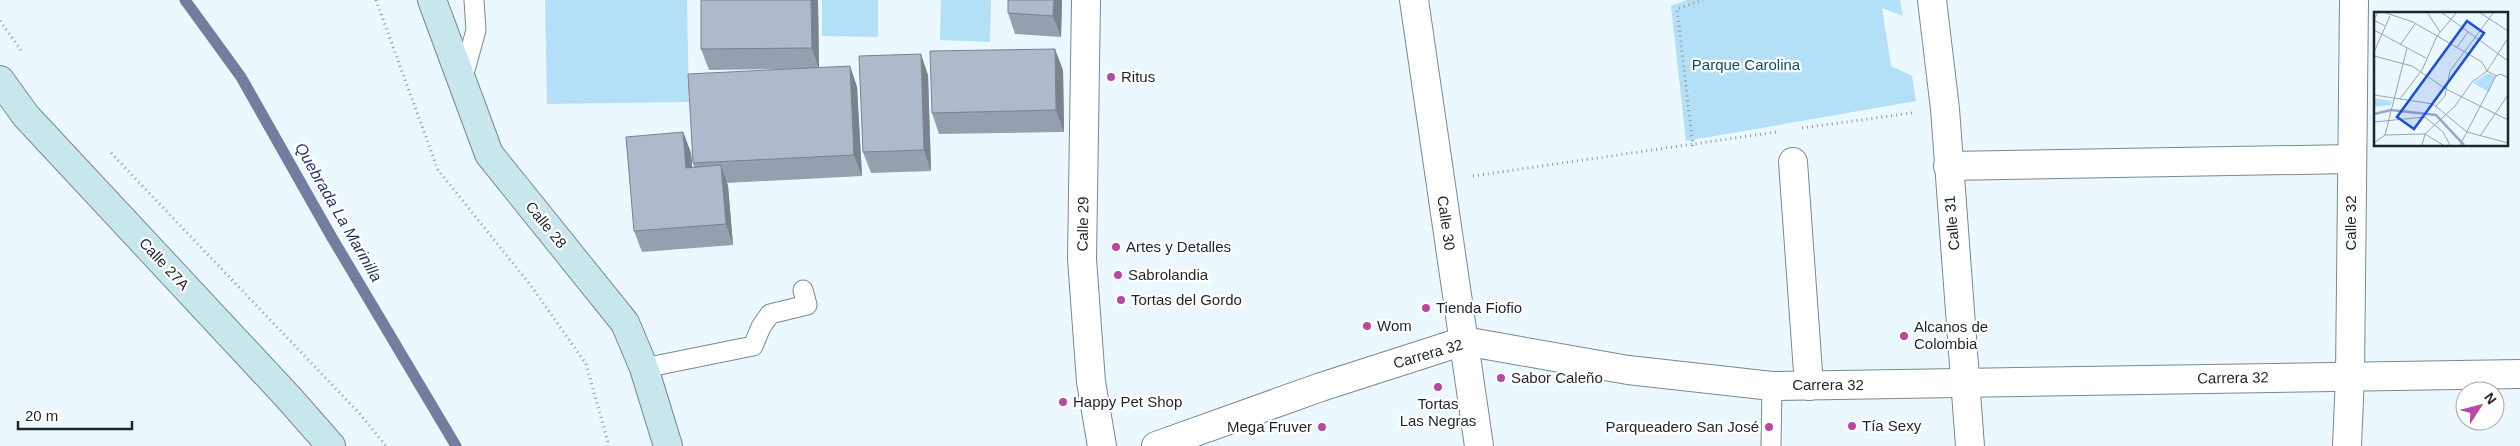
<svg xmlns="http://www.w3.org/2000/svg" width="2520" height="446" font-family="Helvetica,sans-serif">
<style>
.green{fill:#b3dff7}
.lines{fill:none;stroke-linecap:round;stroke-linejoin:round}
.stream{stroke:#737e9e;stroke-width:11}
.lane-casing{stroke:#768993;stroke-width:21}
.street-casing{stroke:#768993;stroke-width:30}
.secondary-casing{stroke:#768993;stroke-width:30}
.path{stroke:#8e999f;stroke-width:3;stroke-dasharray:1 4;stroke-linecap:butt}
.lane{stroke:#fff;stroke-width:19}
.street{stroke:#fff;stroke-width:28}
.secondary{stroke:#c7e7ec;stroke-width:28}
.wall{fill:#95a0ae}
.shaded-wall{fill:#79828d}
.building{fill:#adbaca;stroke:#79828d}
.poi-dot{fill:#b948a4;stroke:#fff;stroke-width:2}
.labels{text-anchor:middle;stroke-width:4.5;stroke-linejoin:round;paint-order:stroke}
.park-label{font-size:15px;fill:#094d68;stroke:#fff}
.poi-label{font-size:15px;fill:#1e262a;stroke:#fff;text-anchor:start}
.street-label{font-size:15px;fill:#1e262a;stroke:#fff}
.water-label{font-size:16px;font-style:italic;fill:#2a336a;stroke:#fff}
.inset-river{fill:none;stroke:#98a3cf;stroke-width:2.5}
.inset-road{fill:none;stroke:#99a4aa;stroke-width:1}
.view{fill:#1d4ed8;fill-opacity:0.15;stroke:#1d4ed8;stroke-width:2.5}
.inset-edge{fill:none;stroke:#1e262a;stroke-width:2.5}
</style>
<rect width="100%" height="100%" fill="#ebf8ff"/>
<g class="green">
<path d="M545,0H687L689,102L547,104Z"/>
<path d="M822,0H878V37L822,36Z"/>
<path d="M941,0H991L990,42L940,40Z"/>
<path d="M1687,0H1900L1903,16L1882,8L1891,66L1912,76L1916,101L1686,141L1671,6Z"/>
</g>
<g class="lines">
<path class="stream" d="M185,0L241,77L331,236L456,446"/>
<g class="lane-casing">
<g id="lane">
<path d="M462,81L476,30L474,0"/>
<path d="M644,368L753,346L761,327L770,314L807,305L803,290"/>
<path d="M1771,446L1772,386"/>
</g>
</g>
<g class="street-casing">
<g id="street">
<path d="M1086,0L1082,259L1091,382L1102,446"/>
<path d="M1414,0L1479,446"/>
<path d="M1932,0L1945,109L1970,446"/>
<path d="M1793,162L1809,386"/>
<path d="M1948,166L2352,159"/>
<path d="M1156,446L1321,387L1464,341L1628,370L1772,386L2520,374"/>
<path d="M2347,446L2350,376L2354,0"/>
</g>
</g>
<g class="secondary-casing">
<g id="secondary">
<path d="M432,0L489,154L625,323L644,368L668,446"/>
<path d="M0,80L26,116L288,397L331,446"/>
</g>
</g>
<g class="path">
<path d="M376,0L438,170L532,287L586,364L609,446"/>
<path d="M0,21L23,53"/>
<path d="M1802,128L1912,113"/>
<path d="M1693,146L1677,9L1703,0"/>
<path d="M111,153L359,413L386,446"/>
<path d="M1473,176L1776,132"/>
</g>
<use href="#lane" class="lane"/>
<use href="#street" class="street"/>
<use href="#secondary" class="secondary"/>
</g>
<g class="wall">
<path d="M701,0H818L819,68L850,66L857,87L862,176L727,183L728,186L733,245L642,252L634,231L683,132L691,153L692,167H694L693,163L791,69L709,70L701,49Z"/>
<path d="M1008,0H1062L1061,37L1015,34L1008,13Z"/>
<path d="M1063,70L1064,132L939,134L932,113Z"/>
<path d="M928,75L931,171L871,173L863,152Z"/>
</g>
<g class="shaded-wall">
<path d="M811,0H818L819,69L812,48Z"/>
<path d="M1054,0H1062L1061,37L1053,16Z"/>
<path d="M1055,49L1063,70L1064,132L1056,110Z"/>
<path d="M921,54L928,75L931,171L924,150Z"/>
<path d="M850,66L857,87L862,176L854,155Z"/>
<path d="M683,132L691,153L694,189L686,168Z"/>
<path d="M721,165L728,186L733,245L726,224Z"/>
</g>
<g class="building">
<path d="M701,0H811L812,48L701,49Z"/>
<path d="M1008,0H1054L1053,16L1008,13Z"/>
<path d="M1055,49L1056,110L932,113L930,51Z"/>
<path d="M921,54L924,150L863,152L859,56Z"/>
<path d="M850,66L854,155L693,163L688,74Z"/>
<path d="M683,132L686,168L721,165L726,224L634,231L626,137Z"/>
</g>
<g class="poi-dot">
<circle cx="1111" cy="77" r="5"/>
<circle cx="1116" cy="247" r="5"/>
<circle cx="1118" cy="275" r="5"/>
<circle cx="1121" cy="300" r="5"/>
<circle cx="1426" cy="308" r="5"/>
<circle cx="1367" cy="326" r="5"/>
<circle cx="1904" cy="336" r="5"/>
<circle cx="1501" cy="378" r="5"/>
<circle cx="1438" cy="387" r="5"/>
<circle cx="1063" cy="402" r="5"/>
<circle cx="1852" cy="426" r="5"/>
<circle cx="1322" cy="427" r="5"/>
<circle cx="1769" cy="427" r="5"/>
</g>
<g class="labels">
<g class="park-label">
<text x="1746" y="70">Parque Carolina</text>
</g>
<g class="poi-label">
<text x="1121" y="82">Ritus</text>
<text x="1126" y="252">Artes y Detalles</text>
<text x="1128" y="280">Sabrolandia</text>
<text x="1131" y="305">Tortas del Gordo</text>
<text x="1436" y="313">Tienda Fiofio</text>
<text x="1377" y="331">Wom</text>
<text x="1914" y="332">Alcanos de<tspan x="1914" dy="17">Colombia</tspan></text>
<text x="1511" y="383">Sabor Caleño</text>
<text x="1073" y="407">Happy Pet Shop</text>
<text x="1438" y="409" text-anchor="middle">Tortas<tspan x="1438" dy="17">Las Negras</tspan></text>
<text x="1862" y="431">Tía Sexy</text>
<text x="1312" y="432" text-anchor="end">Mega Fruver</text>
<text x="1759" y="432" text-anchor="end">Parqueadero San José</text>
</g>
<g class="street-label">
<text transform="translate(1446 223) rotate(82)" y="5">Calle 30</text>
<text transform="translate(1952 223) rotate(-95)" y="5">Calle 31</text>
<text transform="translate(2351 223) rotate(-90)" y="5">Calle 32</text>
<text transform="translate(1083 224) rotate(-89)" y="5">Calle 29</text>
<text transform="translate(546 225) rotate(51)" y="5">Calle 28</text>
<text transform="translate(164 264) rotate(47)" y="5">Calle 27A</text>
<text transform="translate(1428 354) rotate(-16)" y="5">Carrera 32</text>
<text transform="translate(2233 378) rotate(-1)" y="5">Carrera 32</text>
<text x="1828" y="390">Carrera 32</text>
</g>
<g class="water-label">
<text transform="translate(339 212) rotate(60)" y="6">Quebrada La Marinilla</text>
</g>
</g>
<g transform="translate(2374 12)">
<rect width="134" height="134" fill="#ebf8ff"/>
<path d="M114,61L121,65L115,80L99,71ZM0,86L18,89L17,93L0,95Z" fill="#b3dff7"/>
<path class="inset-river" d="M0,102L17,98L62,103L90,133"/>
<path class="inset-road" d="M4,0L0,8L11,14M9,0L39,10L108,50L113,59L122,64L127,62L134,66M53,0L66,20M67,0L134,49M105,0L134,19M0,18L52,46M26,33L41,12M83,35L94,20M0,40L16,4M0,44L38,54L72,77L134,108M0,83L59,92L93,120L134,131M26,87L48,58L63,24L83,0M62,94L71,84L76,59L120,0M0,110L51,105L69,120L76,133M11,123L33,36M106,124L134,83M0,131L11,123L51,122L69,133M48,133L51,122L81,94L98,70L113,59L134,26M86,133L122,64"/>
<path class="view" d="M93,9L110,21L40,117L23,105Z"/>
<rect width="134" height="134" class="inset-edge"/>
</g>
<g transform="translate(2480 406) rotate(54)"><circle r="24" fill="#ffffff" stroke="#a5a8aa"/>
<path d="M0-4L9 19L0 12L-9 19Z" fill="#b948a4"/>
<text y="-8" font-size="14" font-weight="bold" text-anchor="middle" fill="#1e262a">N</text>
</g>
<path d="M18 421v8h114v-8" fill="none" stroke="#1e262a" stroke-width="2.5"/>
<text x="25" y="421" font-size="15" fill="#1e262a" stroke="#ffffff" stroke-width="4" paint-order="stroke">20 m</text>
</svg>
